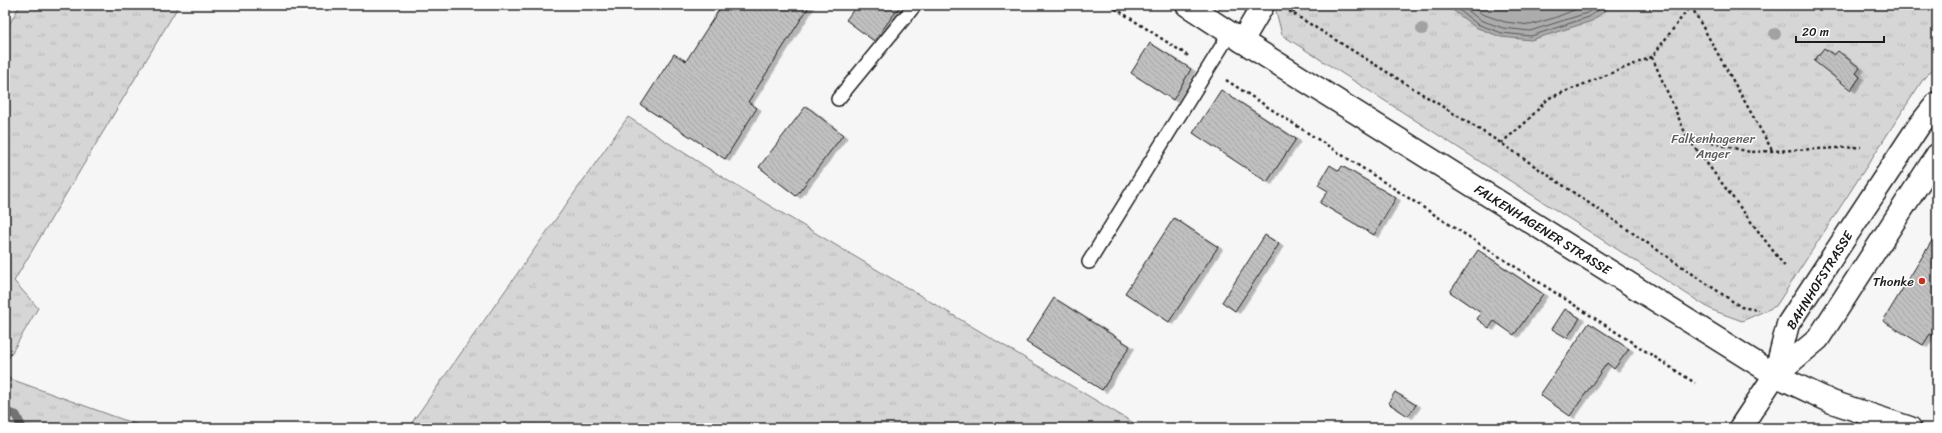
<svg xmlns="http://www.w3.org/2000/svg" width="1942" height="433" font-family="Sriracha,sans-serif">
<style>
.grass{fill:url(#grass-tufts);stroke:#797979}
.water{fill:#acacac;stroke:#727272}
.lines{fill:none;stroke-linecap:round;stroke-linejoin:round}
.shore{stroke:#565656;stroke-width:1}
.stream{stroke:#727272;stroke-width:9}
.building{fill:url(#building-back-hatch);stroke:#1c1c1c;filter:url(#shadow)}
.service-casing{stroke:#1c1c1c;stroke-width:16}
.minor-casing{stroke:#1c1c1c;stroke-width:25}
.tertiary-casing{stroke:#1c1c1c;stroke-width:25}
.secondary-casing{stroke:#1c1c1c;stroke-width:25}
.path{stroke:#1c1c1c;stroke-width:2.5;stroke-dasharray:3 3;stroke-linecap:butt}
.service{stroke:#fff;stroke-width:13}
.minor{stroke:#fff;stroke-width:22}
.tertiary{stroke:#fff;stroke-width:22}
.secondary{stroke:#fff;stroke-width:22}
.tree{fill:#a2a2a2}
.poi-dot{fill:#c8321e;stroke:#fff;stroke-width:1.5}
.labels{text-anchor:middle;stroke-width:3;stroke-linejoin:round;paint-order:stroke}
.park-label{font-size:13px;fill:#5d5d5d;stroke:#fff}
.street-label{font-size:13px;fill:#1c1c1c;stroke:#fff}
.poi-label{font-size:13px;fill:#1c1c1c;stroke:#fff;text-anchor:end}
</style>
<defs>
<pattern id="grass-tufts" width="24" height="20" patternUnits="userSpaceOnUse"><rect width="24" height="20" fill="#d6d6d6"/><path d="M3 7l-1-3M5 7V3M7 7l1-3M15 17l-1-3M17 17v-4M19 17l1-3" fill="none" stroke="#b7b7b7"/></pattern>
<pattern id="building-back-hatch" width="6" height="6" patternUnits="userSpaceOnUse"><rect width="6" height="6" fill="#c0c0c0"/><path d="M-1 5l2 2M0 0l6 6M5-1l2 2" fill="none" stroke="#a4a4a4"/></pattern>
<filter id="shadow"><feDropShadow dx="4.5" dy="2.5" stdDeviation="0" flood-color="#0004"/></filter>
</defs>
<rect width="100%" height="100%" fill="#f6f6f6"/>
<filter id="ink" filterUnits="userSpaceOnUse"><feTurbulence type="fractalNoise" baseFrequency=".025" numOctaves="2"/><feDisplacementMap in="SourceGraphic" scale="8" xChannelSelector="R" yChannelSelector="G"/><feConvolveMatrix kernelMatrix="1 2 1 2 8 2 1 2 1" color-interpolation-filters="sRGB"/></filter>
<g filter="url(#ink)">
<g class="grass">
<path d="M20,5H179L14,281L38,308L5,364V32Z"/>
<path d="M1280,5H1937V65L1924,78L1776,306L1742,321L1712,310L1282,35L1276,11Z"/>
<path d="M628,117L730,182L1142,428H408Z"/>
<path d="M5,377L146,428H5Z"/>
</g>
<path class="water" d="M1446,5H1612L1592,21L1531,40L1501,37L1475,27Z"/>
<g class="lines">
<g class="shore">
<path d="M1453,5L1477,24L1502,33L1531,36L1589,17L1605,5"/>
<path d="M1461,5L1480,20L1503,28L1530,31L1587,13L1597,5"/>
<path d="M1470,5L1482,14L1505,22L1530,25L1554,18L1587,5"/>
</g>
<path class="stream" d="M5,412L16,415L22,428"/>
</g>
<g class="building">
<path d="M722,5H810L748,102L757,108L725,159L641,105L674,54L686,61Z"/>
<path d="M857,5H901L874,41L846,20Z"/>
<path d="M1150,43L1191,69L1173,100L1131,73Z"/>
<path d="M1824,48L1834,55L1838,51L1860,68L1856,73L1860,77L1851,90L1814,61Z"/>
<path d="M1221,90L1296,139L1267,182L1193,133Z"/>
<path d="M806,106L843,135L796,196L759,167Z"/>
<path d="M1330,165L1339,171L1342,166L1396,198L1374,235L1320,203L1328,191L1318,185Z"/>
<path d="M1174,218L1218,247L1169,322L1125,293Z"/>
<path d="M1265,235L1279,244L1235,311L1222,302Z"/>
<path d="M1933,239L1937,242V338L1930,334L1923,345L1883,321Z"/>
<path d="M1478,250L1543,294L1514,335L1494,321L1489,328L1477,319L1481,313L1450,292Z"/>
<path d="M1054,298L1130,346L1102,390L1026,342Z"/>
<path d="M1565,309L1580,318L1567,338L1552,329Z"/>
<path d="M1589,323L1629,349L1614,369L1607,363L1570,416L1540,395Z"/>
<path d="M1395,392L1416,405L1408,416L1388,403Z"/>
</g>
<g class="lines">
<g class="service-casing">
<g id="service">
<path d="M838,99L915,5"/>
<path d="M1089,262L1230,33"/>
</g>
</g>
<g class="minor-casing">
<path id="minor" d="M1242,41L1263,5"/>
</g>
<g class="tertiary-casing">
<g id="tertiary">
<path d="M1775,375L1788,324L1918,127L1937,103"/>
<path d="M1775,375L1818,339L1937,155"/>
</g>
</g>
<g class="secondary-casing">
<g id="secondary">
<path d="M1187,5L1242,41L1775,375L1832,402L1910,428"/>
<path d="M1740,428L1775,375"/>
</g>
</g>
<g class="path">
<path d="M1110,5L1190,57"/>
<path d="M1691,6L1772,150"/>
<path d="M1289,11L1501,143L1741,307L1759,310"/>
<path d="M1293,13L1297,5"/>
<path d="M1652,57L1687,137L1786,268"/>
<path d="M1226,80L1695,383"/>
<path d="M1688,137L1750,152L1861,147"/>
<path d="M1501,143L1524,124L1549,98L1652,57L1691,5"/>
</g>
<use href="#service" class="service"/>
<use href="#minor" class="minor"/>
<use href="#tertiary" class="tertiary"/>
<use href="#secondary" class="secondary"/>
</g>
<g class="tree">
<circle cx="1422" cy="29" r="6"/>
<circle cx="1775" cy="34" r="6"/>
</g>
</g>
<circle class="poi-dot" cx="1922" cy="281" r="4"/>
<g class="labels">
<g class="park-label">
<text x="1713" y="143">Falkenhagener<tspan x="1713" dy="15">Anger</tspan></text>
</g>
<g class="street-label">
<text transform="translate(1543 229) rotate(32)" y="5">FALKENHAGENER STRASSE</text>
<text transform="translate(1819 280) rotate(-58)" y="5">BAHNHOFSTRASSE</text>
</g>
<g class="poi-label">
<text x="1914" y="286">Thonke</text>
</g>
</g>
<rect width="1942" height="433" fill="none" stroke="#fff" stroke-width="20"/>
<rect x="10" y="10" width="1922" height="413" fill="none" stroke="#1c1c1c" stroke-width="1.5" filter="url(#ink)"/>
<path d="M1796 36v6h88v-6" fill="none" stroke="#1c1c1c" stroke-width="2"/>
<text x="1802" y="36" font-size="12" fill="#1c1c1c" stroke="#ffffff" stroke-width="3" paint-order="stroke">20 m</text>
</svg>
